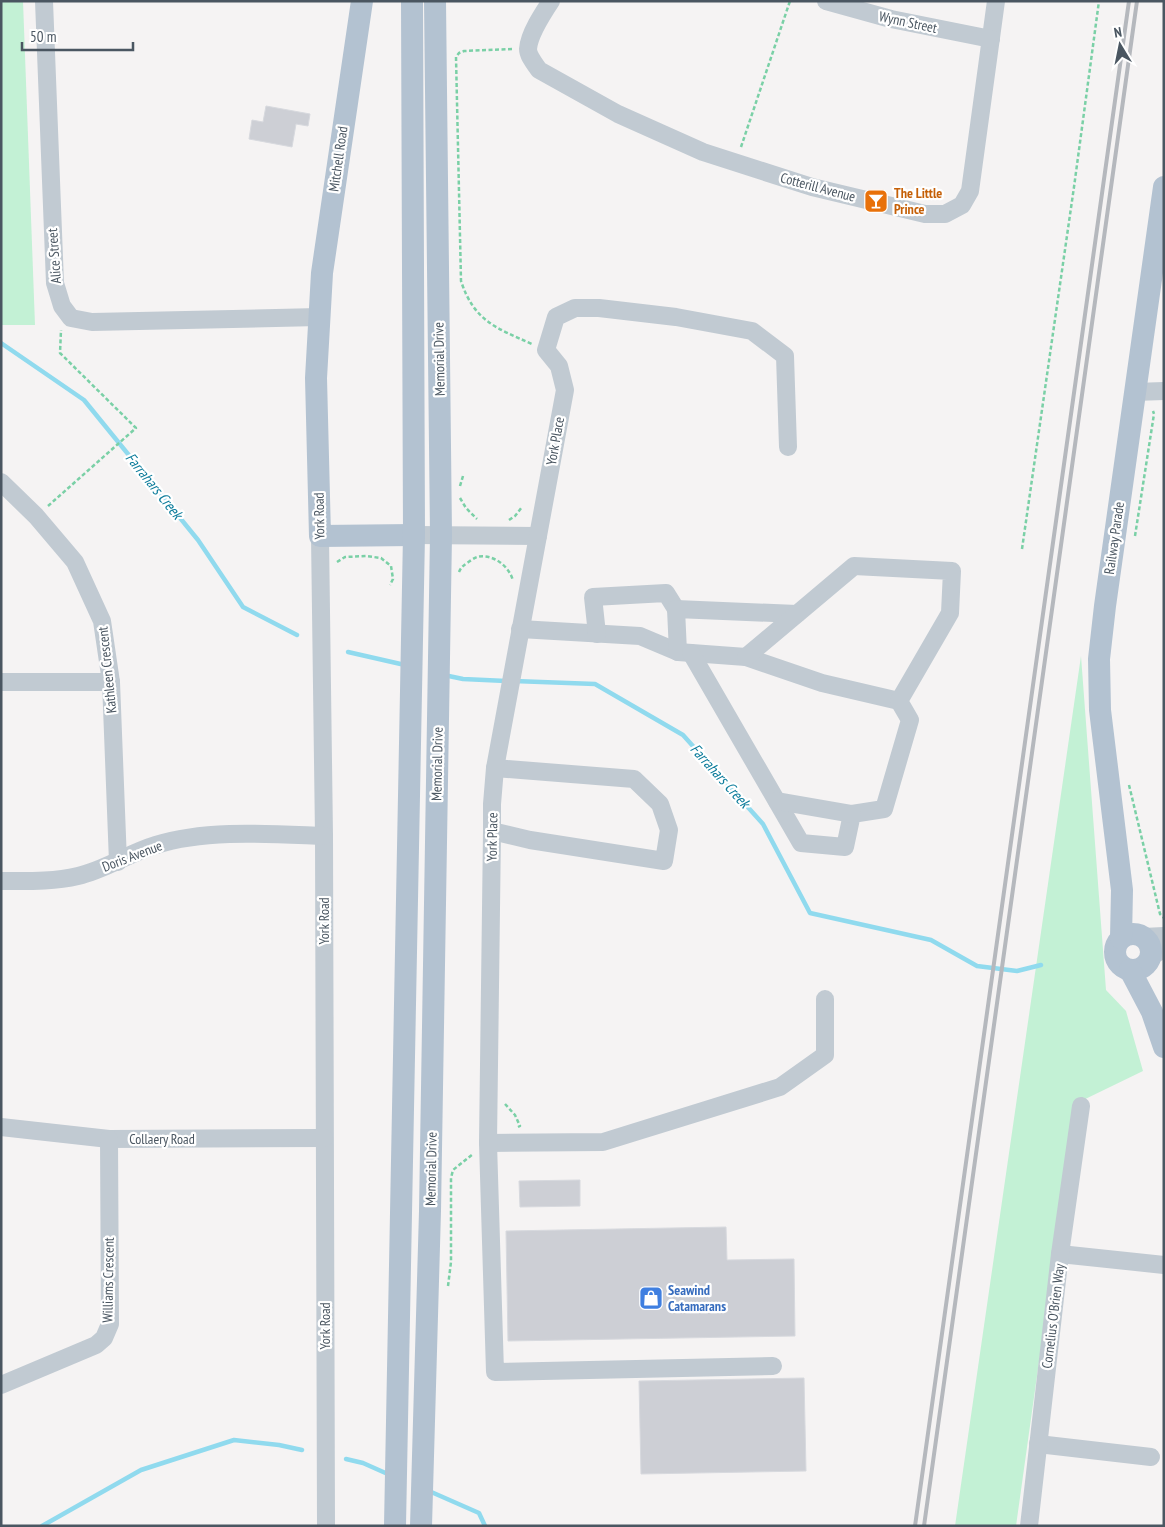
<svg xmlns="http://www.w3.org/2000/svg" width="1165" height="1527" font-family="'PT Sans Narrow',sans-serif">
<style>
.green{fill:#c3f1d5}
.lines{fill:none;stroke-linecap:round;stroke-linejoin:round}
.stream{stroke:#90daee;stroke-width:4.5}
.building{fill:#cdcfd5;stroke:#d7d9de}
.path{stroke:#7ad0a6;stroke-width:2.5;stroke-dasharray:4 2.5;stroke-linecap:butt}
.minor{stroke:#c1cad2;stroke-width:18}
.major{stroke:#b3c2d1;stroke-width:22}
.rail{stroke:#b5b8bd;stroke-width:4}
.labels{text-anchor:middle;stroke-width:4.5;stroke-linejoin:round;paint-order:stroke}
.street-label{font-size:14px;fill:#4a5661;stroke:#fff}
.food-label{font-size:14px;font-weight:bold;fill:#c56008;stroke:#fff;text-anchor:start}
.shop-label{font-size:14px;font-weight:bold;fill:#366cbe;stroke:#fff;text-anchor:start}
.water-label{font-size:15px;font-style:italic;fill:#0c7c9b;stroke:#fff}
</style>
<rect width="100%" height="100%" fill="#f5f3f3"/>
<g class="green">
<path d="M1,1H23L35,325H1Z"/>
<path d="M1081,656L1106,990L1126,1011L1143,1071L1075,1104L1016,1526H955Z"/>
</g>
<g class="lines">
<g class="stream">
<path d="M1,343L84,400L198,540L243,607L297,635"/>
<path d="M348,652L405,665"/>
<path d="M444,675L463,679L506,681"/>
<path d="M514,681L595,684L683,735L763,824L810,913L931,940L977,966L1017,971L1041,965"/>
<path d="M346,1459L363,1463L390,1475"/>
<path d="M429,1491L479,1513L485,1526"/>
<path d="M42,1526L141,1470L234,1440L279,1445L302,1450"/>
</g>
</g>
<g class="building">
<path d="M266,106L310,114L308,126L296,124L292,147L249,139L252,120L263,122Z"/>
<path d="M580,1180V1206L520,1207L519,1181Z"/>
<path d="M726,1227L727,1260L794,1259L795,1336L508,1341L506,1231Z"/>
<path d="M804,1378L806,1471L641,1474L639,1381Z"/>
</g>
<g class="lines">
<g class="path">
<path d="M512,49L464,51L459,53L456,57L461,281C474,321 496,328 532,344"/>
<path d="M741,147L790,1"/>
<path d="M460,486L463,476"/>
<path d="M460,498L466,508L477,519"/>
<path d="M48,506L136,428L60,353L61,330"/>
<path d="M509,520L515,516L522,507"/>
<path d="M1135,536L1154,414L1153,411"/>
<path d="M1022,549L1074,187L1099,1"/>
<path d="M337,562L345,557L366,556L381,558L391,566L393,579L390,585"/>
<path d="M459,572C461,567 463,566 467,563C470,561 474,558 477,557C493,553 510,567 513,581"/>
<path d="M1129,785L1160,914L1164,918"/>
<path d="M505,1104L515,1115L520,1126L518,1127"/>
<path d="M448,1286L451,1262V1178L453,1170L473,1154"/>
</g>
<g class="minor">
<path d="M44,1L55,283L62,306L71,318L92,322L319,317"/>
<path d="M551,1C543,13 529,34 528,49C528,56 535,64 539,70L618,114L703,152L812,187L925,214H945L962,205L970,191L996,1"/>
<path d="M826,1L891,19L991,39"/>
<path d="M1135,392L1164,391"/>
<path d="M1,482L36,516L75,562L102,621L111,682L118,862"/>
<path d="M414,535L538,536"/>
<path d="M320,536L324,836L326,1526"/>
<path d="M520,629L640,636L678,652L746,657L822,683L899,701"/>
<path d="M597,634L593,597L666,593L676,609"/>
<path d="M678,652L676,609L797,614"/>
<path d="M691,653L801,843L845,847L852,814L884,809L910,720L899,701L950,613L952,571L854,566L746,657"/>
<path d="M1,682H111"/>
<path d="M777,801L852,814"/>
<path d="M492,831L530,840L664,861L669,830L660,804L634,779L495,768"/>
<path d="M1,881C26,881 53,882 78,876C105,870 129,853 156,845C206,829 271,834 324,836"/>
<path d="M1143,937L1164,936"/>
<path d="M1150,957L1164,949"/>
<path d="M1,1127L109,1139L324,1138"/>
<path d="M488,1143L603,1142L780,1087L825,1055V999"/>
<path d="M1060,1254L1164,1265"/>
<path d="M773,1366L495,1372L488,1143L492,831V804L495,768L565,390L559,366L546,350L556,317L575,308H599L676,317L752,331L785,356L788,447"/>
<path d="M1,1385L96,1345L104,1338L110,1324L109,1139"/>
<path d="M1038,1444L1151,1457"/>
<path d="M1029,1526L1060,1254L1081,1106"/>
</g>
<g class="major">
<path d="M362,1L322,273L316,378L320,536L414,535"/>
<circle cx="1133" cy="952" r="18"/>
<path d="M1121,938L1122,890L1100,710L1099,659L1105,606L1164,187"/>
<path d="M1130,970L1152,1012L1164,1047"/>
<path d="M395,1526L414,535L412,1"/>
<path d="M421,1526L430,1211L441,535L435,1"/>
</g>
<g class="rail">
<path d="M915,1526L1129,1"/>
<path d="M924,1526L1137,1"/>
</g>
</g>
<defs>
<g id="bar-square" transform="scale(1.25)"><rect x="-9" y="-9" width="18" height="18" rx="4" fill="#e8710a" stroke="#fff"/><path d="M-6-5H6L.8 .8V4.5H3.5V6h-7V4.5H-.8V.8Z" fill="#fff"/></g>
<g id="shop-square" transform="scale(1.25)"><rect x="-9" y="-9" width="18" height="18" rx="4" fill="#3f7fe0" stroke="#fff"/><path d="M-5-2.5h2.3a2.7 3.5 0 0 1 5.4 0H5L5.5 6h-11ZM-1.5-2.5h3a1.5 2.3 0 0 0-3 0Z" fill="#fff"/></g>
</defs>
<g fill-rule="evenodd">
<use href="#bar-square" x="876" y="201"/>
<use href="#shop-square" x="651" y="1298"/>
</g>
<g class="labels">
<g class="street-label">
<text transform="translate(908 22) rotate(12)" y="5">Wynn Street</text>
<text transform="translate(338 159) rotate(-82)" y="5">Mitchell Road</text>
<text transform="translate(818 187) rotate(15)" y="5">Cotterill Avenue</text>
<text transform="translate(54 256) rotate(-94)" y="5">Alice Street</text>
<text transform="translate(439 359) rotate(-91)" y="5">Memorial Drive</text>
<text transform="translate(555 441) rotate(-80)" y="5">York Place</text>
<text transform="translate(319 516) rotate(-91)" y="5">York Road</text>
<text transform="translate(1114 538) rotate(-82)" y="5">Railway Parade</text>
<text transform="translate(107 670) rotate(-96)" y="5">Kathleen Crescent</text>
<text transform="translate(437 764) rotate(-89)" y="5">Memorial Drive</text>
<text transform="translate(492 837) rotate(-89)" y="5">York Place</text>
<text transform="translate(132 856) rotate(-21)" y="5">Doris Avenue</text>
<text transform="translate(324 921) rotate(-90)" y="5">York Road</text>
<text x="162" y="1144">Collaery Road</text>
<text transform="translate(431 1169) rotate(-89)" y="5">Memorial Drive</text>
<text transform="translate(108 1280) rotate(-89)" y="5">Williams Crescent</text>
<text transform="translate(1053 1316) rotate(-83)" y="5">Cornelius O'Brien Way</text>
<text transform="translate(325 1326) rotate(-90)" y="5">York Road</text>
</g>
<g class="food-label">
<text x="894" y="198">The Little<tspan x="894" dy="16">Prince</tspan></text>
</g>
<g class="shop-label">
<text x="668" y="1295">Seawind<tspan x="668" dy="16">Catamarans</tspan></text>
</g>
<g class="water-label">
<text transform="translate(154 486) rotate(51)" y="5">Farrahars Creek</text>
<text transform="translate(720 776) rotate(48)" y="5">Farrahars Creek</text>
</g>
</g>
<rect width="1165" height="1527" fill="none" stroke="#4a5661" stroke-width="5"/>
<g transform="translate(1120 45) rotate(350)" stroke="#ffffff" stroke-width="4" paint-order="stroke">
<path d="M0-4L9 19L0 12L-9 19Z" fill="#4a5661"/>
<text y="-8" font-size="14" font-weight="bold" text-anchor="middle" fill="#4a5661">N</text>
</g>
<path d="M22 42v8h111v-8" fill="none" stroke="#4a5661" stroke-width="2.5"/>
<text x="30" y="42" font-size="15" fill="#4a5661" stroke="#ffffff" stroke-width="4" paint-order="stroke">50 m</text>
</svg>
